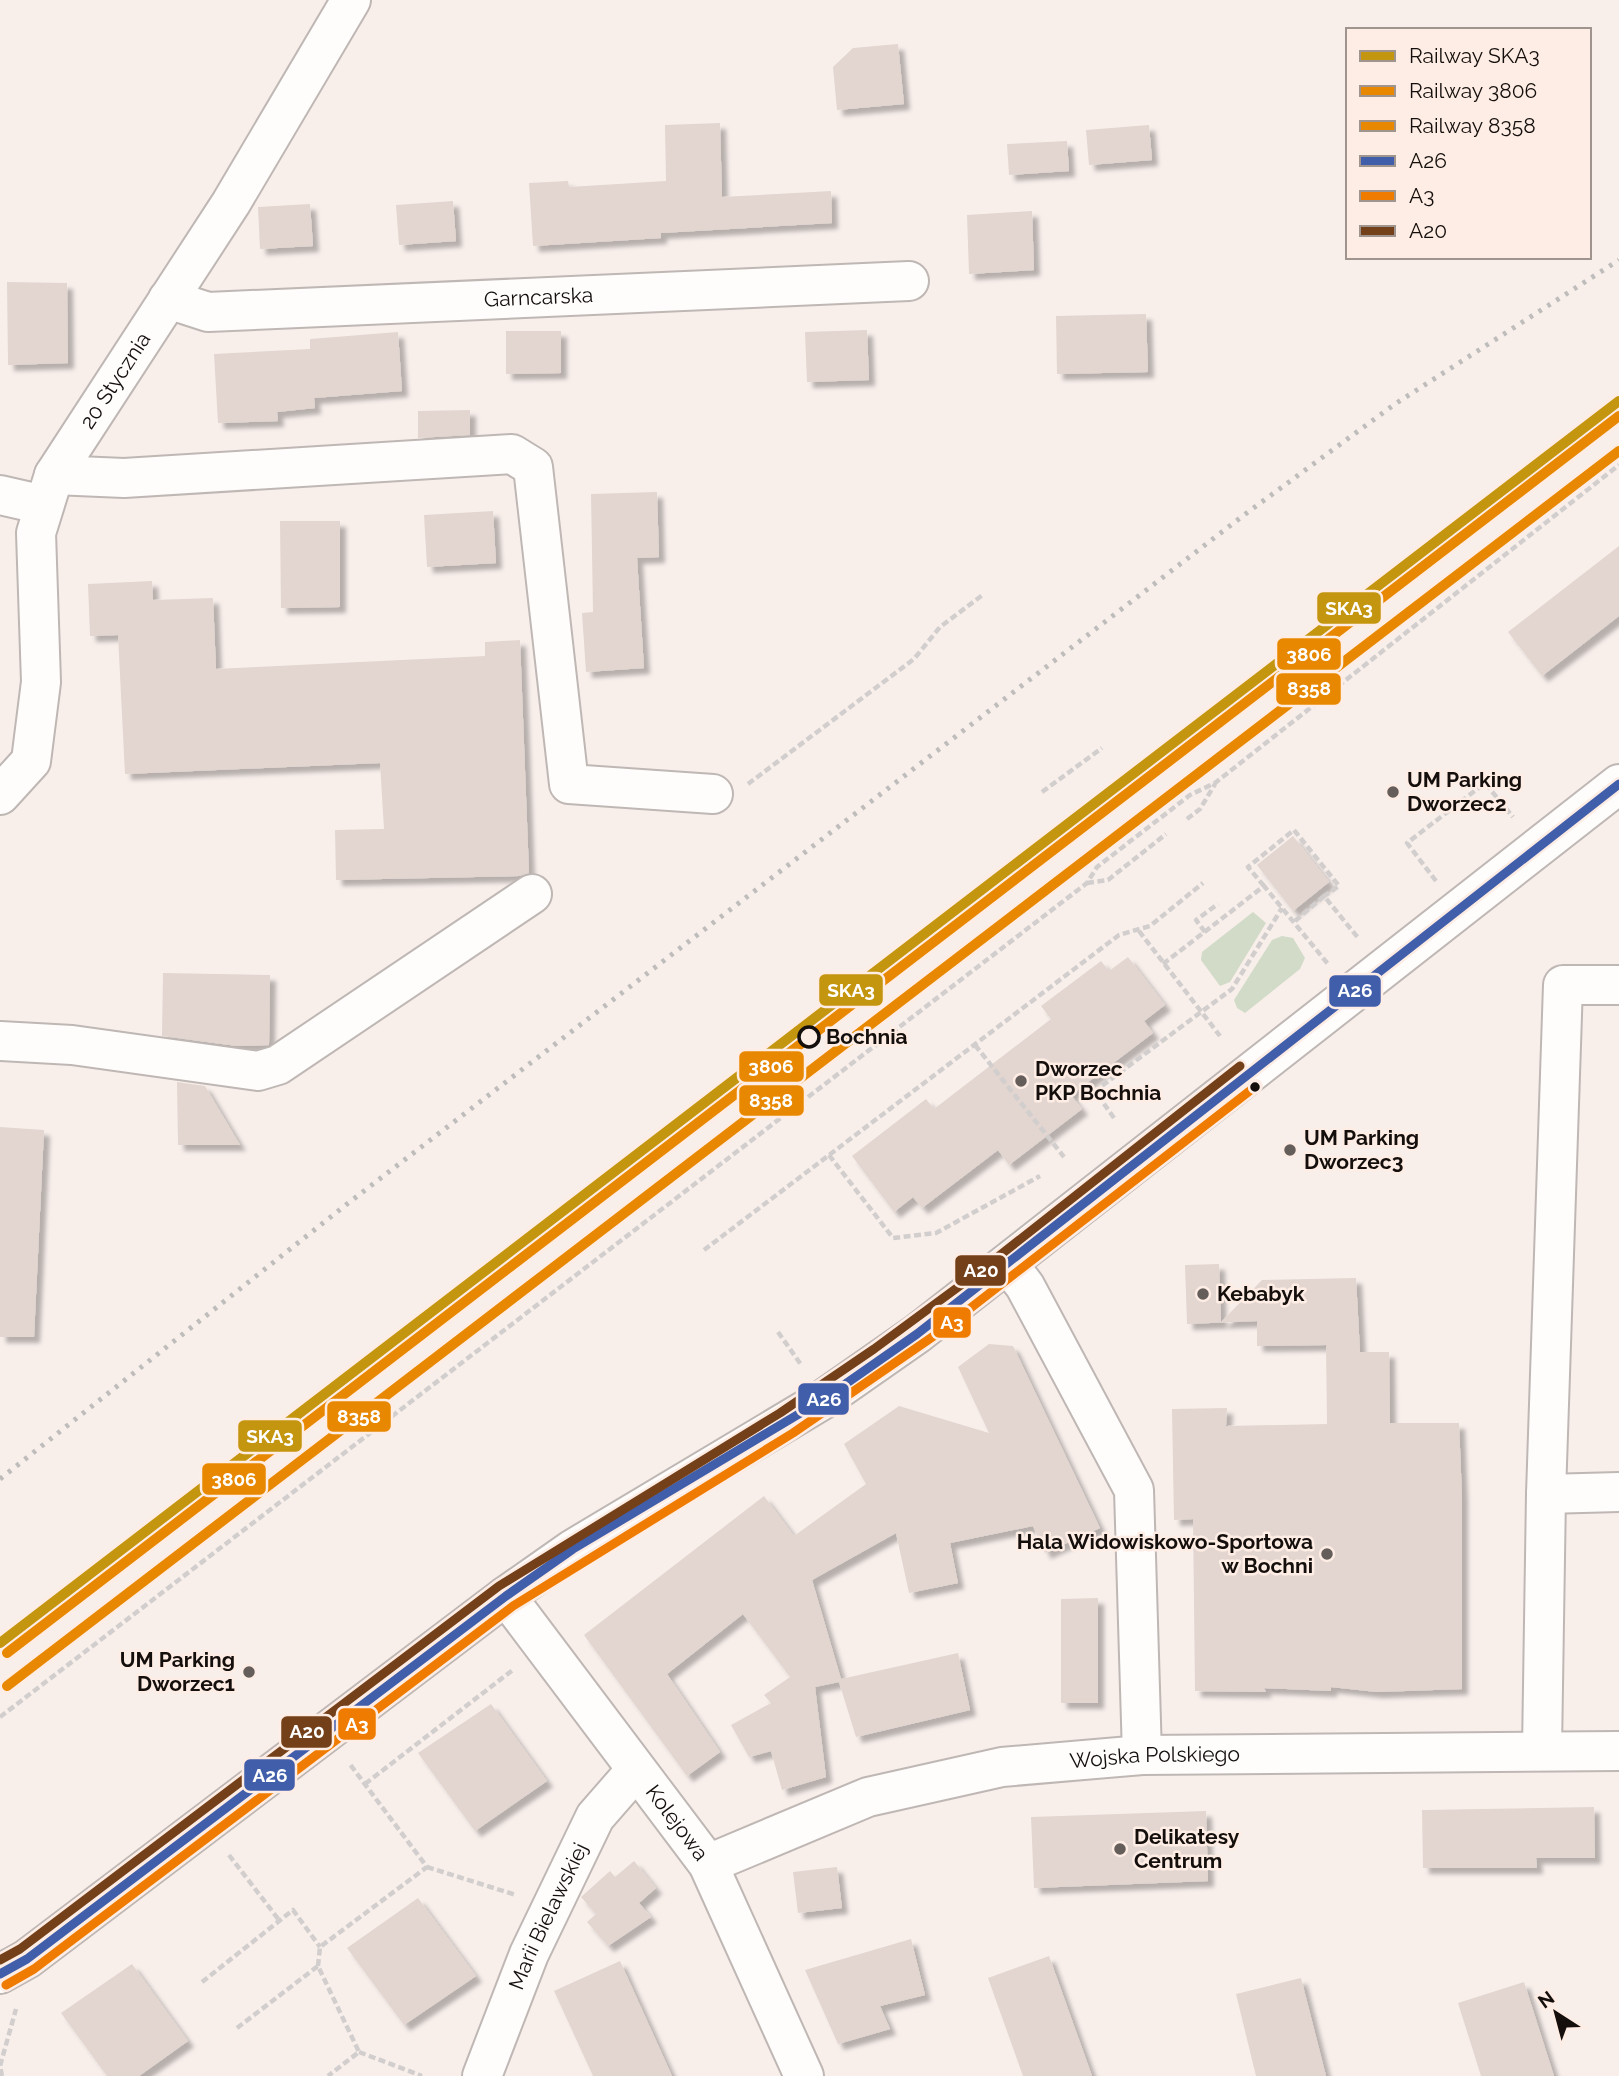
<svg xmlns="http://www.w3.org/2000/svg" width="1619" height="2076" font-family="Raleway,sans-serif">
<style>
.green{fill:#d1dbc7}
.building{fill:#e3d6d0;filter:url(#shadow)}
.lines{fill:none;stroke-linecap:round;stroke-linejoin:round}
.minor-casing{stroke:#bfb7b4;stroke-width:42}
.major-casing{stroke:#bfb7b4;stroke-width:42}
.path{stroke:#d1cecd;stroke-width:4.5;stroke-dasharray:7 3.5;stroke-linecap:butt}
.minor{stroke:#fefdfc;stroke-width:38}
.major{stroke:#fefdfc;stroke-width:38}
.rail{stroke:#bfbdbc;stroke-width:5;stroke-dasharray:3.5 7;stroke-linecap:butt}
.bus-1-casing{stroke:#feede5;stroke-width:14}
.bus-2-casing{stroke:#feede5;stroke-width:14}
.bus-3-casing{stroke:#feede5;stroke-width:14}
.bus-1{stroke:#415eaa;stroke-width:9}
.bus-2{stroke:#ef7c00;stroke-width:9}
.bus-3{stroke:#74401a;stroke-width:9}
.rail-1-casing{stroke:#feede5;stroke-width:16}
.rail-2-casing{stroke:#feede5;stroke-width:16}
.rail-3-casing{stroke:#feede5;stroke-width:16}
.rail-1{stroke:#c4950f;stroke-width:10}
.rail-2{stroke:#e88801;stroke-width:10}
.rail-3{stroke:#e88801;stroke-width:10}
.poi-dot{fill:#645d5a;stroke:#feede5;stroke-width:2.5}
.stop-dot{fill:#feede5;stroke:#140f0c;stroke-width:3.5}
.bus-dot{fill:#140f0c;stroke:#feede5;stroke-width:2.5}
.labels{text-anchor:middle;stroke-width:5;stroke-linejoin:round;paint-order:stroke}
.street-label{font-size:21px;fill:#140f0c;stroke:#feede5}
.poi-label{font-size:21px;font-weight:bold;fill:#140f0c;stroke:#feede5;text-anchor:start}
.stop-label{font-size:21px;font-weight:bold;fill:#140f0c;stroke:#feede5;text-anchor:start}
.line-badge{stroke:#feede5;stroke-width:2.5}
.badge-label{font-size:19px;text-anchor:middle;font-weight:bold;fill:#fff}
</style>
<defs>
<filter id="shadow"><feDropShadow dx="6" dy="6" stdDeviation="2" flood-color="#0004"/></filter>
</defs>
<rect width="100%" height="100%" fill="#f8efeb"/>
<g class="green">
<path d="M1253,912L1266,923L1230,982L1220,986L1201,960L1202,952Z"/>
<path d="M1282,936L1293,938L1305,958L1300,969L1245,1013L1237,1008L1234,1000L1272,940Z"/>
</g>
<g class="building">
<path d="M898,44L904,104L837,110L833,67L853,48Z"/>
<path d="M720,123L722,197L831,191L832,223L661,233V238L533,246L529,183L568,181L569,187L666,181L665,125Z"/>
<path d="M1149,125L1152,160L1089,165L1086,130Z"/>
<path d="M1067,141L1069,171L1009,175L1007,144Z"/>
<path d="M453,201L456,241L399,245L396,205Z"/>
<path d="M310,204L313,246L260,249L258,207Z"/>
<path d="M1032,211L1034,270L969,274L967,215Z"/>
<path d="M7,282L67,283L68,363L8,365Z"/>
<path d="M1146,314L1148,372L1057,374L1056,316Z"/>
<path d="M867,330L869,380L807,382L805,332Z"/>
<path d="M506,331H561V373L506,374Z"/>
<path d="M398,332L402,391L314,398L315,408L277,412L278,421L218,423L214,354L310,349V339Z"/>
<path d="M470,410V435L418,438V411Z"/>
<path d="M657,492L659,557L637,558L644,668L586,672L582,613L593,612L591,494Z"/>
<path d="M493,511L496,563L427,567L424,515Z"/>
<path d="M280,521H340V607L281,608Z"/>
<path d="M1619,546V616L1542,676L1508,632Z"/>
<path d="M152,581L153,600L213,598L216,669L485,656V642L520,640L529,873L519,876L336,880L335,830L384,829L380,763L125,774L118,635L90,636L88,584Z"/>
<path d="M1293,836L1329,882L1293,911L1257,865Z"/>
<path d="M1128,957L1165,1005L1144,1021L1153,1033L1071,1095L1082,1109L1009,1165L998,1150L922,1208L913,1197L894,1212L852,1156L926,1099L934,1109L1051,1019L1041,1006L1101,961L1109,971Z"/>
<path d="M163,973L270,975L269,1045L237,1046L162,1036Z"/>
<path d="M177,1082L205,1086L240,1145H178Z"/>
<path d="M0,1127L44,1130L34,1337H0Z"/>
<path d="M1219,1264L1221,1322L1262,1280L1356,1278L1360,1352H1389L1390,1423H1459L1462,1497V1689L1377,1692L1331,1687V1691L1264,1688L1266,1692L1195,1691L1193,1519L1174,1520L1172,1409L1227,1408L1226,1426L1327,1424L1326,1345L1257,1346V1321L1187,1324L1185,1265Z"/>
<path d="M989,1344L1013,1346L1100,1528L1045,1553L1033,1526L950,1543L958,1583L909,1593L896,1533L812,1580L841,1679L958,1653L970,1710L856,1737L839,1682L815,1687L826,1777L782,1790L771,1751L749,1757L731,1725L771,1703L764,1695L790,1677L743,1614L667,1674L720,1752L687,1776L584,1635L764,1496L794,1536L866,1484L844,1444L899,1406L989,1433L958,1367Z"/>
<path d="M1098,1598V1703H1061V1599Z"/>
<path d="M491,1704L547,1781L475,1831L418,1753Z"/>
<path d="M1594,1807L1595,1858H1536L1537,1868H1423L1422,1810Z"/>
<path d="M1206,1811L1208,1881L1034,1888L1031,1817Z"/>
<path d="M634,1861L656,1888L639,1903L651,1917L608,1946L587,1922L596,1914L581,1897L610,1871L615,1877Z"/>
<path d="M837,1867L842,1908L798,1913L793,1872Z"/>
<path d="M418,1898L476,1976L404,2025L347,1948Z"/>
<path d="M911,1939L925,1995L880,2006L890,2029L838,2044L805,1970Z"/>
<path d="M1049,1956L1092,2076H1023L988,1978Z"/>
<path d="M620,1961L672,2076H593L554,1991Z"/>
<path d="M132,1964L188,2041L139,2076H107L61,2013Z"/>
<path d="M1301,1978L1326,2076H1256L1236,1994Z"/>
<path d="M1524,1982L1554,2076H1481L1458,2003Z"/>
</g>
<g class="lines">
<g class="minor-casing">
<g id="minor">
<path id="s1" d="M168,299L208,312L909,281"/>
<path d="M54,475L124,478L512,454L533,467L569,784L713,794"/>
<path d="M0,495L44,505"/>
<path id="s2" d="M0,795L31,761L41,682L36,533L54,475L231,203L351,0"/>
<path d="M0,1041L72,1045L258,1071L278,1065L532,894"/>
<path d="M1008,1264L1025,1286L1134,1490L1142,1755"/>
<path d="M1546,1494L1619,1492"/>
<path id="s3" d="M506,1596L708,1864L804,2076"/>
<path d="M1542,1750L1546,1494L1563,985H1619"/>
<path id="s4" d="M708,1864L868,1797L1002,1767L1142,1755L1619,1751"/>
<path id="s5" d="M482,2076L529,1954L595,1817L636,1770"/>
</g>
</g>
<g class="major-casing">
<path id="major" d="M0,1974L27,1959L506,1596L573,1549L824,1399L917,1334L1619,784"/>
</g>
<g class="path">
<path d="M748,784L914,659L940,627L984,594"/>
<path d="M1042,792L1102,748"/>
<path d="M1187,819L1200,809L1215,784"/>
<path d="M1436,881L1407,843L1485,783L1513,817"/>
<path d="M1087,883L1108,880L1166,834"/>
<path d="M1264,886L1248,867L1294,830L1339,886L1324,896"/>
<path d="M1295,921L1324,896L1359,939"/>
<path d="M1139,931L1220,1036"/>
<path d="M1205,932L1196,920L1218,904"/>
<path d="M1163,964L1264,886L1328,964"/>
<path d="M975,1045L1064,1157"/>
<path d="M1114,1118L1095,1091L1232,989L1282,908"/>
<path d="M829,1155L893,1238L936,1233L1040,1176"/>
<path d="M704,1250L1119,935L1150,926L1203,883"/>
<path d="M778,1332L802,1366"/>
<path d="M0,1717L1087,883L1097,867L1190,795L1215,783L1619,465"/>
<path d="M365,1784L514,1669"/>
<path d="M229,1855L279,1920"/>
<path d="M427,1867L516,1895"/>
<path d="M318,1966L320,1947L427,1867L349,1763"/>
<path d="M202,1982L293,1910L320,1947"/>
<path d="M237,2028L318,1966L359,2052L328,2076"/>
<path d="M359,2052L422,2076"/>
<path d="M2,2076L0,2066L16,2009"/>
</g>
<use href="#minor" class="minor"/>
<use href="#major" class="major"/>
<path class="rail" d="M0,1479L347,1204L1244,515L1395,404L1619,260"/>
<g class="bus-1-casing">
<path id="bus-1" d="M0,1974L27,1959L506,1596L573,1549L824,1399L917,1334L1619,784"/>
</g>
<g class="bus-2-casing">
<path id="bus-2" d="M6,1985L34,1969L513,1606L793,1433L941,1331L1256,1086"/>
</g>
<g class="bus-3-casing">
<path id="bus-3" d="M0,1960L20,1949L499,1586L780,1413L874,1349L980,1271L1240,1066"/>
</g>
<use href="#bus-1" class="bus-1"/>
<use href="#bus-2" class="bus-2"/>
<use href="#bus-3" class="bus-3"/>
<g class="rail-1-casing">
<path id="rail-1" d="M0,1643L1619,401"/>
</g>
<g class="rail-2-casing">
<path id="rail-2" d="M7,1653L1619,416"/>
</g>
<g class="rail-3-casing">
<path id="rail-3" d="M7,1686L1619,451"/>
</g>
<use href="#rail-1" class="rail-1"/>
<use href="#rail-2" class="rail-2"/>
<use href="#rail-3" class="rail-3"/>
</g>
<g class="poi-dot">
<circle cx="1393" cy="792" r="7"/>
<circle cx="1021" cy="1081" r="7"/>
<circle cx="1290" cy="1150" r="7"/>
<circle cx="1203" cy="1294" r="7"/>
<circle cx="1327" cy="1554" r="7"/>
<circle cx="249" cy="1672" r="7"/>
<circle cx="1120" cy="1849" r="7"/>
</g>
<circle class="stop-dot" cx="809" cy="1037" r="10"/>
<circle class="bus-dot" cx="1255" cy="1087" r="6"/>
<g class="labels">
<g class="street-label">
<text dy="7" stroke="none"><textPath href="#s1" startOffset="373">Garncarska</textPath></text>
<text dy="7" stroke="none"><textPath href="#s2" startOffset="448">20 Stycznia</textPath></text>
<text dy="7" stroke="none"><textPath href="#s4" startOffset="464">Wojska Polskiego</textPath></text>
<text dy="7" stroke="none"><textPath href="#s3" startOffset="284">Kolejowa</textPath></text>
<text dy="7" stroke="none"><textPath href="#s5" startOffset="173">Marii Bielawskiej</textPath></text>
</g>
<g class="poi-label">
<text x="1407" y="787">UM Parking<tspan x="1407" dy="24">Dworzec2</tspan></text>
<text x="1035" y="1076">Dworzec<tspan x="1035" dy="24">PKP Bochnia</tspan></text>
<text x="1304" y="1145">UM Parking<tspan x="1304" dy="24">Dworzec3</tspan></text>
<text x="1217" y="1301">Kebabyk</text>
<text x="1313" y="1549" text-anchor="end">Hala Widowiskowo-Sportowa<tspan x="1313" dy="24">w Bochni</tspan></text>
<text x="235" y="1667" text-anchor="end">UM Parking<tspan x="235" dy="24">Dworzec1</tspan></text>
<text x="1134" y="1844">Delikatesy<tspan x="1134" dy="24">Centrum</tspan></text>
</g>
<g class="stop-label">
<text x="826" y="1044">Bochnia</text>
</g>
</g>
<g class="line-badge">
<rect x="1316" y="591" width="66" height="34" rx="7" fill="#c4950f"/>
<rect x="1276" y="637" width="66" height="34" rx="7" fill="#e88801"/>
<rect x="1275" y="672" width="67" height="34" rx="7" fill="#e88801"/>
<rect x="818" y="973" width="66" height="34" rx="7" fill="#c4950f"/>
<rect x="1328" y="974" width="54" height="34" rx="7" fill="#415eaa"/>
<rect x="738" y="1050" width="67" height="33" rx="7" fill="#e88801"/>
<rect x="738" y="1084" width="67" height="33" rx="7" fill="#e88801"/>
<rect x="954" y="1254" width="53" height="33" rx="7" fill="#74401a"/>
<rect x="932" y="1306" width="40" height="33" rx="7" fill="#ef7c00"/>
<rect x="797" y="1382" width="53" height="34" rx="7" fill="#415eaa"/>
<rect x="326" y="1400" width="66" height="33" rx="7" fill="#e88801"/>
<rect x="237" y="1419" width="66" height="34" rx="7" fill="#c4950f"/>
<rect x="201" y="1462" width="66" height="34" rx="7" fill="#e88801"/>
<rect x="337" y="1707" width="40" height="34" rx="7" fill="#ef7c00"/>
<rect x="280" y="1715" width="53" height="34" rx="7" fill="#74401a"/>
<rect x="243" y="1758" width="53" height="34" rx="7" fill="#415eaa"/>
</g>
<g class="badge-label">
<text x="1349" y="615">SKA3</text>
<text x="1309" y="661">3806</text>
<text x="1309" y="695">8358</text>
<text x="851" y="997">SKA3</text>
<text x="1355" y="997">A26</text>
<text x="771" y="1073">3806</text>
<text x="771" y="1107">8358</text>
<text x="981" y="1277">A20</text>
<text x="952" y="1329">A3</text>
<text x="824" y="1406">A26</text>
<text x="359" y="1423">8358</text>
<text x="270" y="1443">SKA3</text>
<text x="234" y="1486">3806</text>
<text x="357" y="1731">A3</text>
<text x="307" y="1738">A20</text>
<text x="270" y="1782">A26</text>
</g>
<rect x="1346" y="28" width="245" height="231" fill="#feede5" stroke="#a0948e" stroke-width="2"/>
<rect x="1360" y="51" width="35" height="10" fill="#c4950f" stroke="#a0948e" stroke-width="2"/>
<text x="1409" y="63" font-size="21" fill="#140f0c">Railway SKA3</text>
<rect x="1360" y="86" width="35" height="10" fill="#e88801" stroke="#a0948e" stroke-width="2"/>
<text x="1409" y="98" font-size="21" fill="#140f0c">Railway 3806</text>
<rect x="1360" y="121" width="35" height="10" fill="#e88801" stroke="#a0948e" stroke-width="2"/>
<text x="1409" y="133" font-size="21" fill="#140f0c">Railway 8358</text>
<rect x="1360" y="156" width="35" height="10" fill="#415eaa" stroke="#a0948e" stroke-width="2"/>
<text x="1409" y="168" font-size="21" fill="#140f0c">A26</text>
<rect x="1360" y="191" width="35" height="10" fill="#ef7c00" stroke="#a0948e" stroke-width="2"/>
<text x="1409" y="203" font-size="21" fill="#140f0c">A3</text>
<rect x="1360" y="226" width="35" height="10" fill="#74401a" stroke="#a0948e" stroke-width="2"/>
<text x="1409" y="238" font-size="21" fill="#140f0c">A20</text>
<g transform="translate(1556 2013) rotate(324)" stroke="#feede5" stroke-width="5" paint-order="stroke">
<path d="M0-5L12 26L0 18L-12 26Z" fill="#140f0c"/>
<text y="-10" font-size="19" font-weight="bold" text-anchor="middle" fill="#140f0c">N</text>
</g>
</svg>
